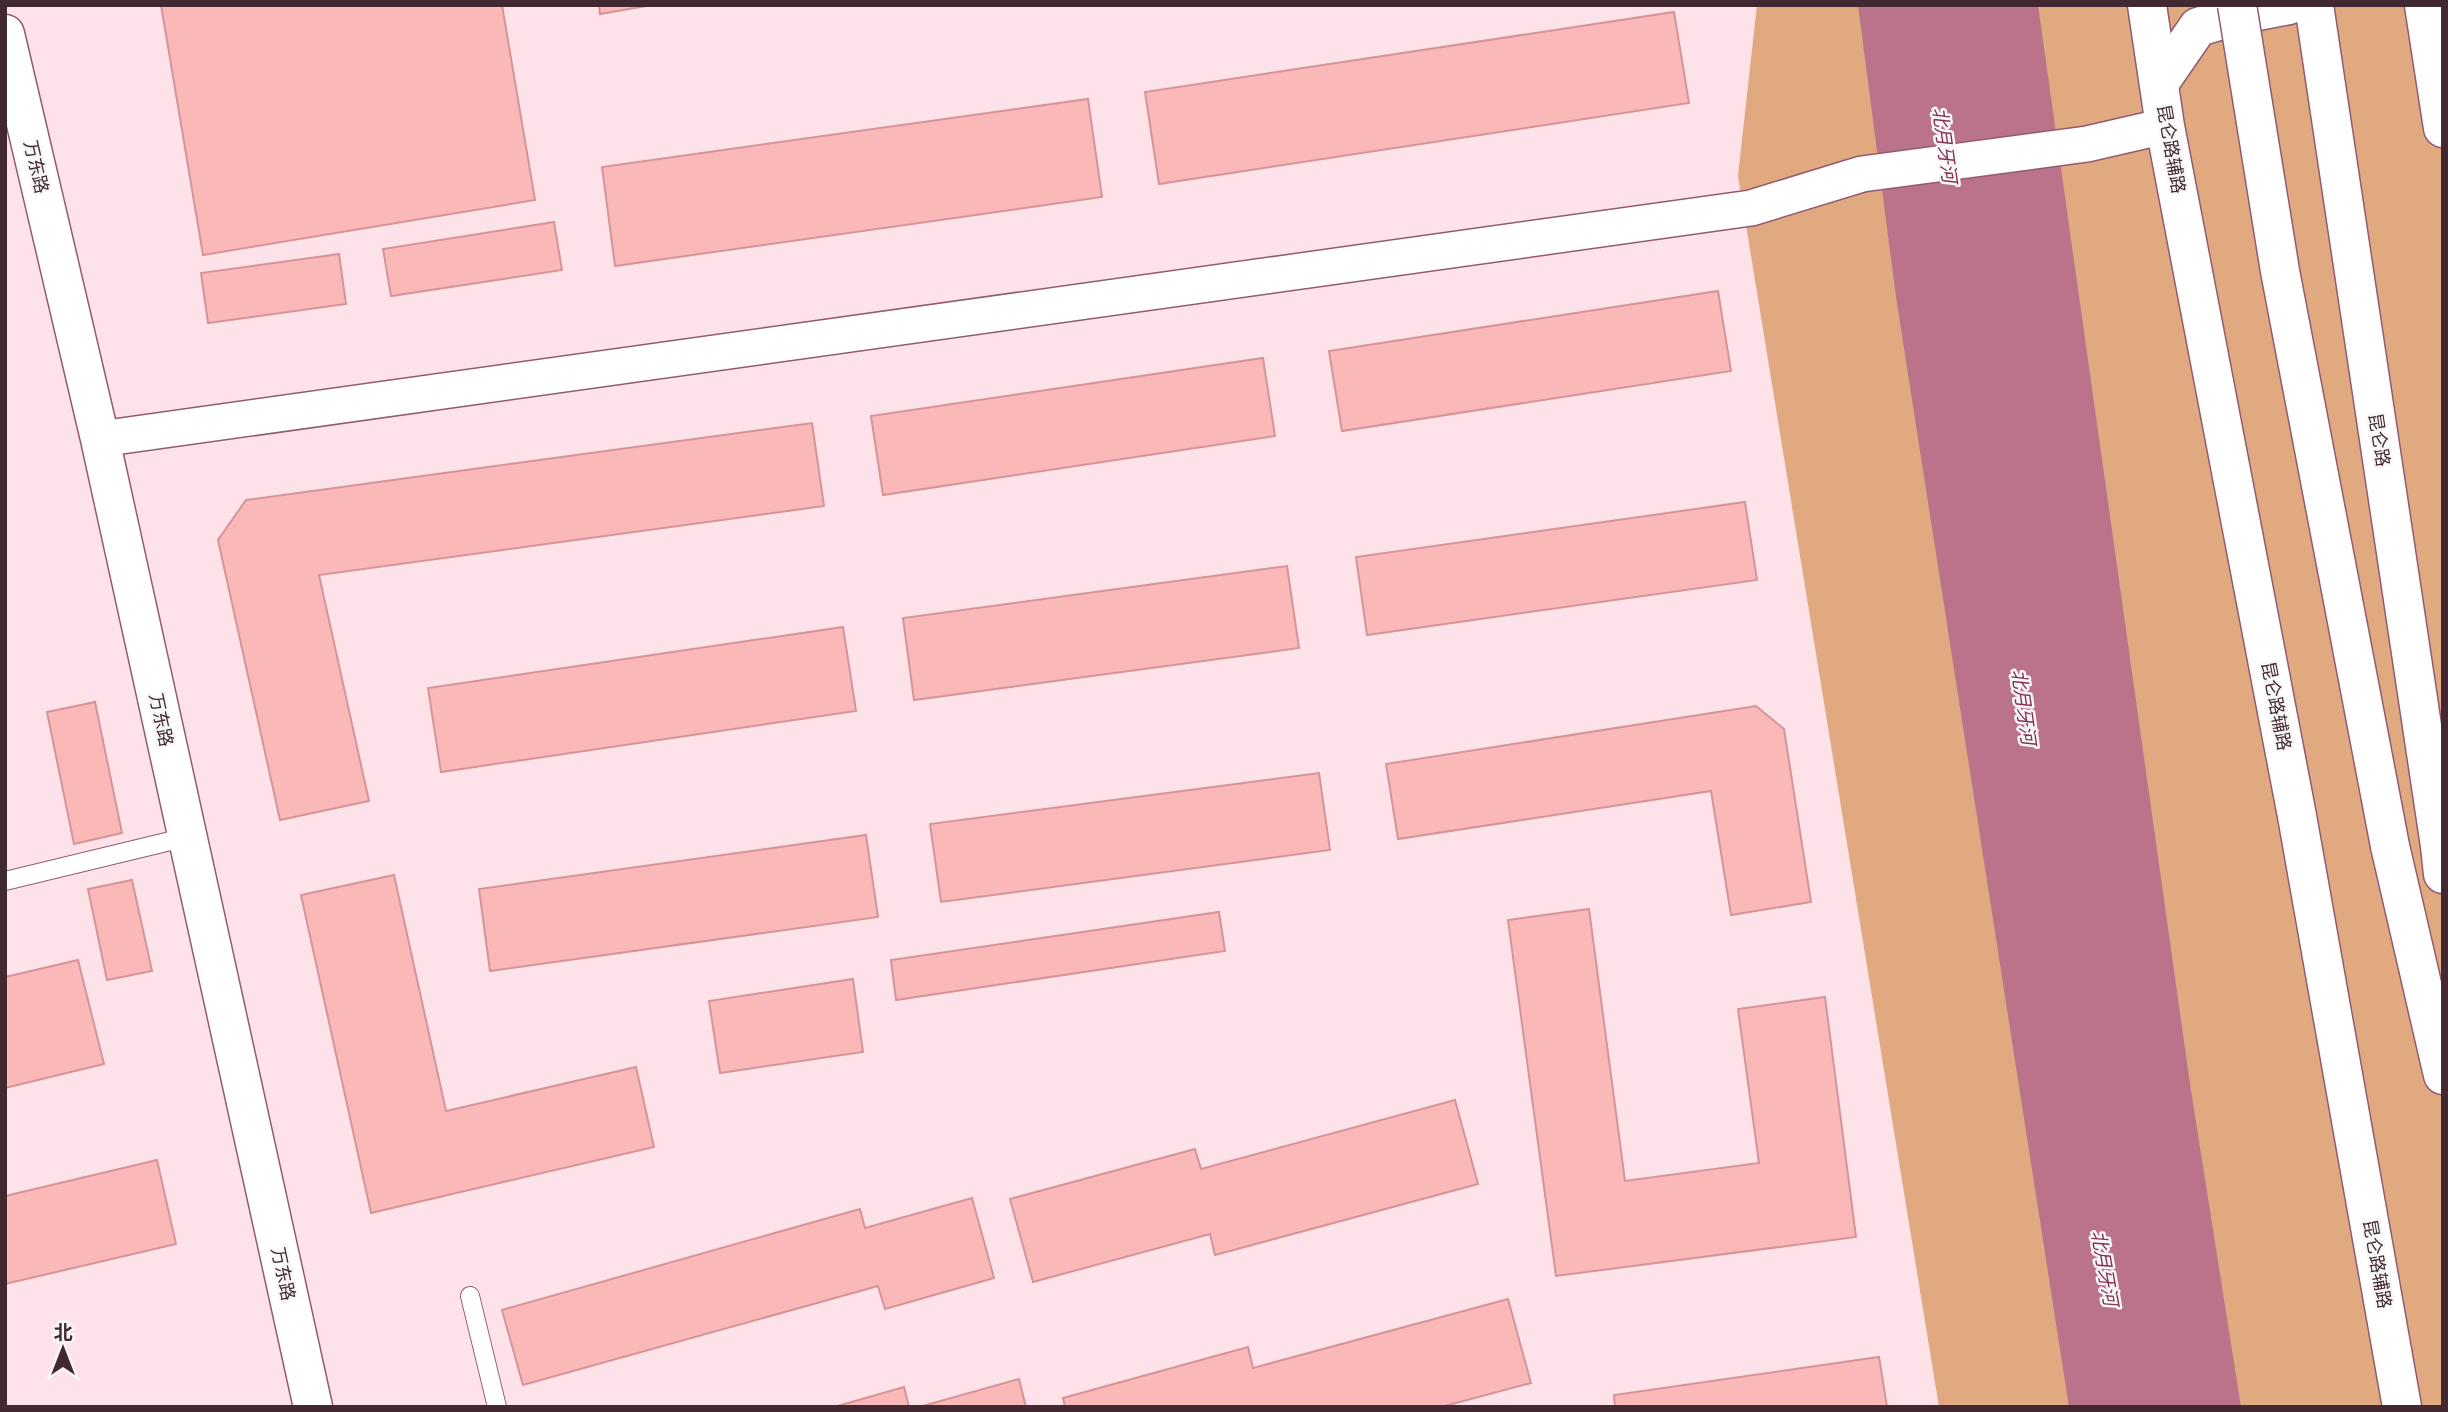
<svg xmlns="http://www.w3.org/2000/svg" width="2448" height="1412" font-family="'DejaVu Sans','Noto Sans SC',sans-serif">
<style>
.green{fill:#e1a97f}
.water{fill:#bb738c}
.building{fill:#fbb8b9;stroke:#d59597;stroke-width:2}
.lines{fill:none;stroke-linecap:round;stroke-linejoin:round}
.lane-casing{stroke:#935b6f;stroke-width:20}
.street-casing{stroke:#935b6f;stroke-width:38}
.secondary-casing{stroke:#935b6f;stroke-width:41}
.primary-casing{stroke:#935b6f;stroke-width:41}
.highway-casing{stroke:#935b6f;stroke-width:41}
.lane{stroke:#fff;stroke-width:18}
.street{stroke:#fff;stroke-width:35}
.secondary{stroke:#fff;stroke-width:38}
.primary{stroke:#fff;stroke-width:38}
.highway{stroke:#fff;stroke-width:38}
.highway-bridge-casing{stroke:#935b6f;stroke-width:41;stroke-linecap:butt}
.highway-bridge{stroke:#fff;stroke-width:38}
.labels{text-anchor:middle;stroke-width:5;stroke-linejoin:round;paint-order:stroke}
.street-label{font-size:18px;fill:#422931;stroke:#f7f7f7}
.water-label{font-size:19px;font-style:italic;fill:#862f53;stroke:#f7f7f7}
</style>
<rect width="100%" height="100%" fill="#fde2ea"/>
<path class="green" d="M1757,5H2443V1407H1939L1738,176Z"/>
<path class="water" d="M1858,5H2038L2190,1084L2241,1407H2069L1896,297Z"/>
<g class="building">
<path d="M161,5H502L535,200L203,255Z"/>
<path d="M599,5H652L600,14Z"/>
<path d="M1674,12L1689,103L1159,184L1145,92Z"/>
<path d="M1088,99L1102,197L615,266L602,167Z"/>
<path d="M554,222L562,270L391,296L383,249Z"/>
<path d="M339,254L346,304L208,323L201,273Z"/>
<path d="M1718,291L1731,371L1342,431L1329,351Z"/>
<path d="M1263,358L1275,436L883,495L871,416Z"/>
<path d="M812,423L824,506L319,575L369,801L280,820L218,540L246,500Z"/>
<path d="M1745,502L1757,580L1367,635L1356,557Z"/>
<path d="M1287,566L1299,648L914,700L903,618Z"/>
<path d="M843,627L856,711L441,772L428,688Z"/>
<path d="M95,702L122,833L74,844L47,712Z"/>
<path d="M1756,706L1784,729L1811,902L1731,915L1711,791L1398,839L1386,764Z"/>
<path d="M1319,773L1330,850L941,902L930,824Z"/>
<path d="M866,835L878,917L490,971L479,889Z"/>
<path d="M394,875L446,1111L636,1067L654,1147L371,1213L301,895Z"/>
<path d="M132,880L152,971L107,980L88,889Z"/>
<path d="M1589,909L1625,1181L1759,1163L1738,1009L1825,997L1856,1237L1556,1276L1508,920Z"/>
<path d="M1219,912L1225,951L896,1000L891,960Z"/>
<path d="M78,960L104,1064L5,1088V977Z"/>
<path d="M853,979L863,1052L720,1073L709,1001Z"/>
<path d="M1455,1100L1478,1184L1215,1255L1210,1234L1033,1282L1010,1199L1195,1149L1201,1169Z"/>
<path d="M157,1160L176,1244L5,1284V1196Z"/>
<path d="M972,1198L994,1278L885,1309L878,1286L523,1385L502,1310L860,1209L865,1228Z"/>
<path d="M1508,1299L1531,1383L1441,1407H1065L1063,1398L1248,1347L1253,1368Z"/>
<path d="M1879,1357L1887,1407H1615L1614,1395Z"/>
<path d="M1019,1379L1026,1407H919Z"/>
<path d="M904,1387L909,1407H834Z"/>
</g>
<g class="lines">
<g class="lane-casing">
<g id="lane">
<path d="M5,881L187,837"/>
<path d="M470,1296L497,1407"/>
</g>
</g>
<g class="street-casing">
<path id="street" d="M100,439L1751,208L1862,174L2087,144L2165,126"/>
</g>
<g class="secondary-casing">
<path id="secondary" d="M5,34L100,439L313,1407"/>
</g>
<g class="primary-casing">
<g id="primary">
<path d="M2147,5L2165,126L2297,816L2402,1407"/>
<path d="M2160,82L2198,27L2242,14L2289,5"/>
</g>
</g>
<g class="highway-casing">
<g id="highway">
<path d="M2314,5L2440,846L2443,874"/>
<path d="M2424,5L2443,128"/>
<path d="M2390,846L2443,1075"/>
</g>
</g>
<use href="#lane" class="lane"/>
<use href="#street" class="street"/>
<use href="#secondary" class="secondary"/>
<use href="#primary" class="primary"/>
<use href="#highway" class="highway"/>
<g class="highway-bridge-casing">
<path id="highway-bridge" d="M2237,5L2280,271L2390,846"/>
</g>
<use href="#highway-bridge" class="highway-bridge"/>
</g>
<g class="labels">
<g class="street-label">
<text transform="translate(2171 149) rotate(80)" y="6">昆仑路辅路</text>
<text transform="translate(36 167) rotate(77)" y="6">万东路</text>
<text transform="translate(2379 440) rotate(81)" y="6">昆仑路</text>
<text transform="translate(2276 706) rotate(79)" y="6">昆仑路辅路</text>
<text transform="translate(161 720) rotate(78)" y="6">万东路</text>
<text transform="translate(2377 1264) rotate(80)" y="6">昆仑路辅路</text>
<text transform="translate(283 1274) rotate(78)" y="6">万东路</text>
</g>
<g class="water-label">
<text transform="translate(1945 145) rotate(82)" y="7">北月牙河</text>
<text transform="translate(2024 707) rotate(82)" y="7">北月牙河</text>
<text transform="translate(2105 1268) rotate(80)" y="7">北月牙河</text>
</g>
</g>
<rect width="2448" height="1412" fill="none" stroke="#422931" stroke-width="14"/>
<g transform="translate(63 1349)" stroke="#f7f7f7" stroke-width="5" paint-order="stroke">
<path d="M0-5L12 26L0 18L-12 26Z" fill="#422931"/>
<text y="-10" font-size="19" font-weight="bold" text-anchor="middle" fill="#422931">北</text>
</g>
</svg>
